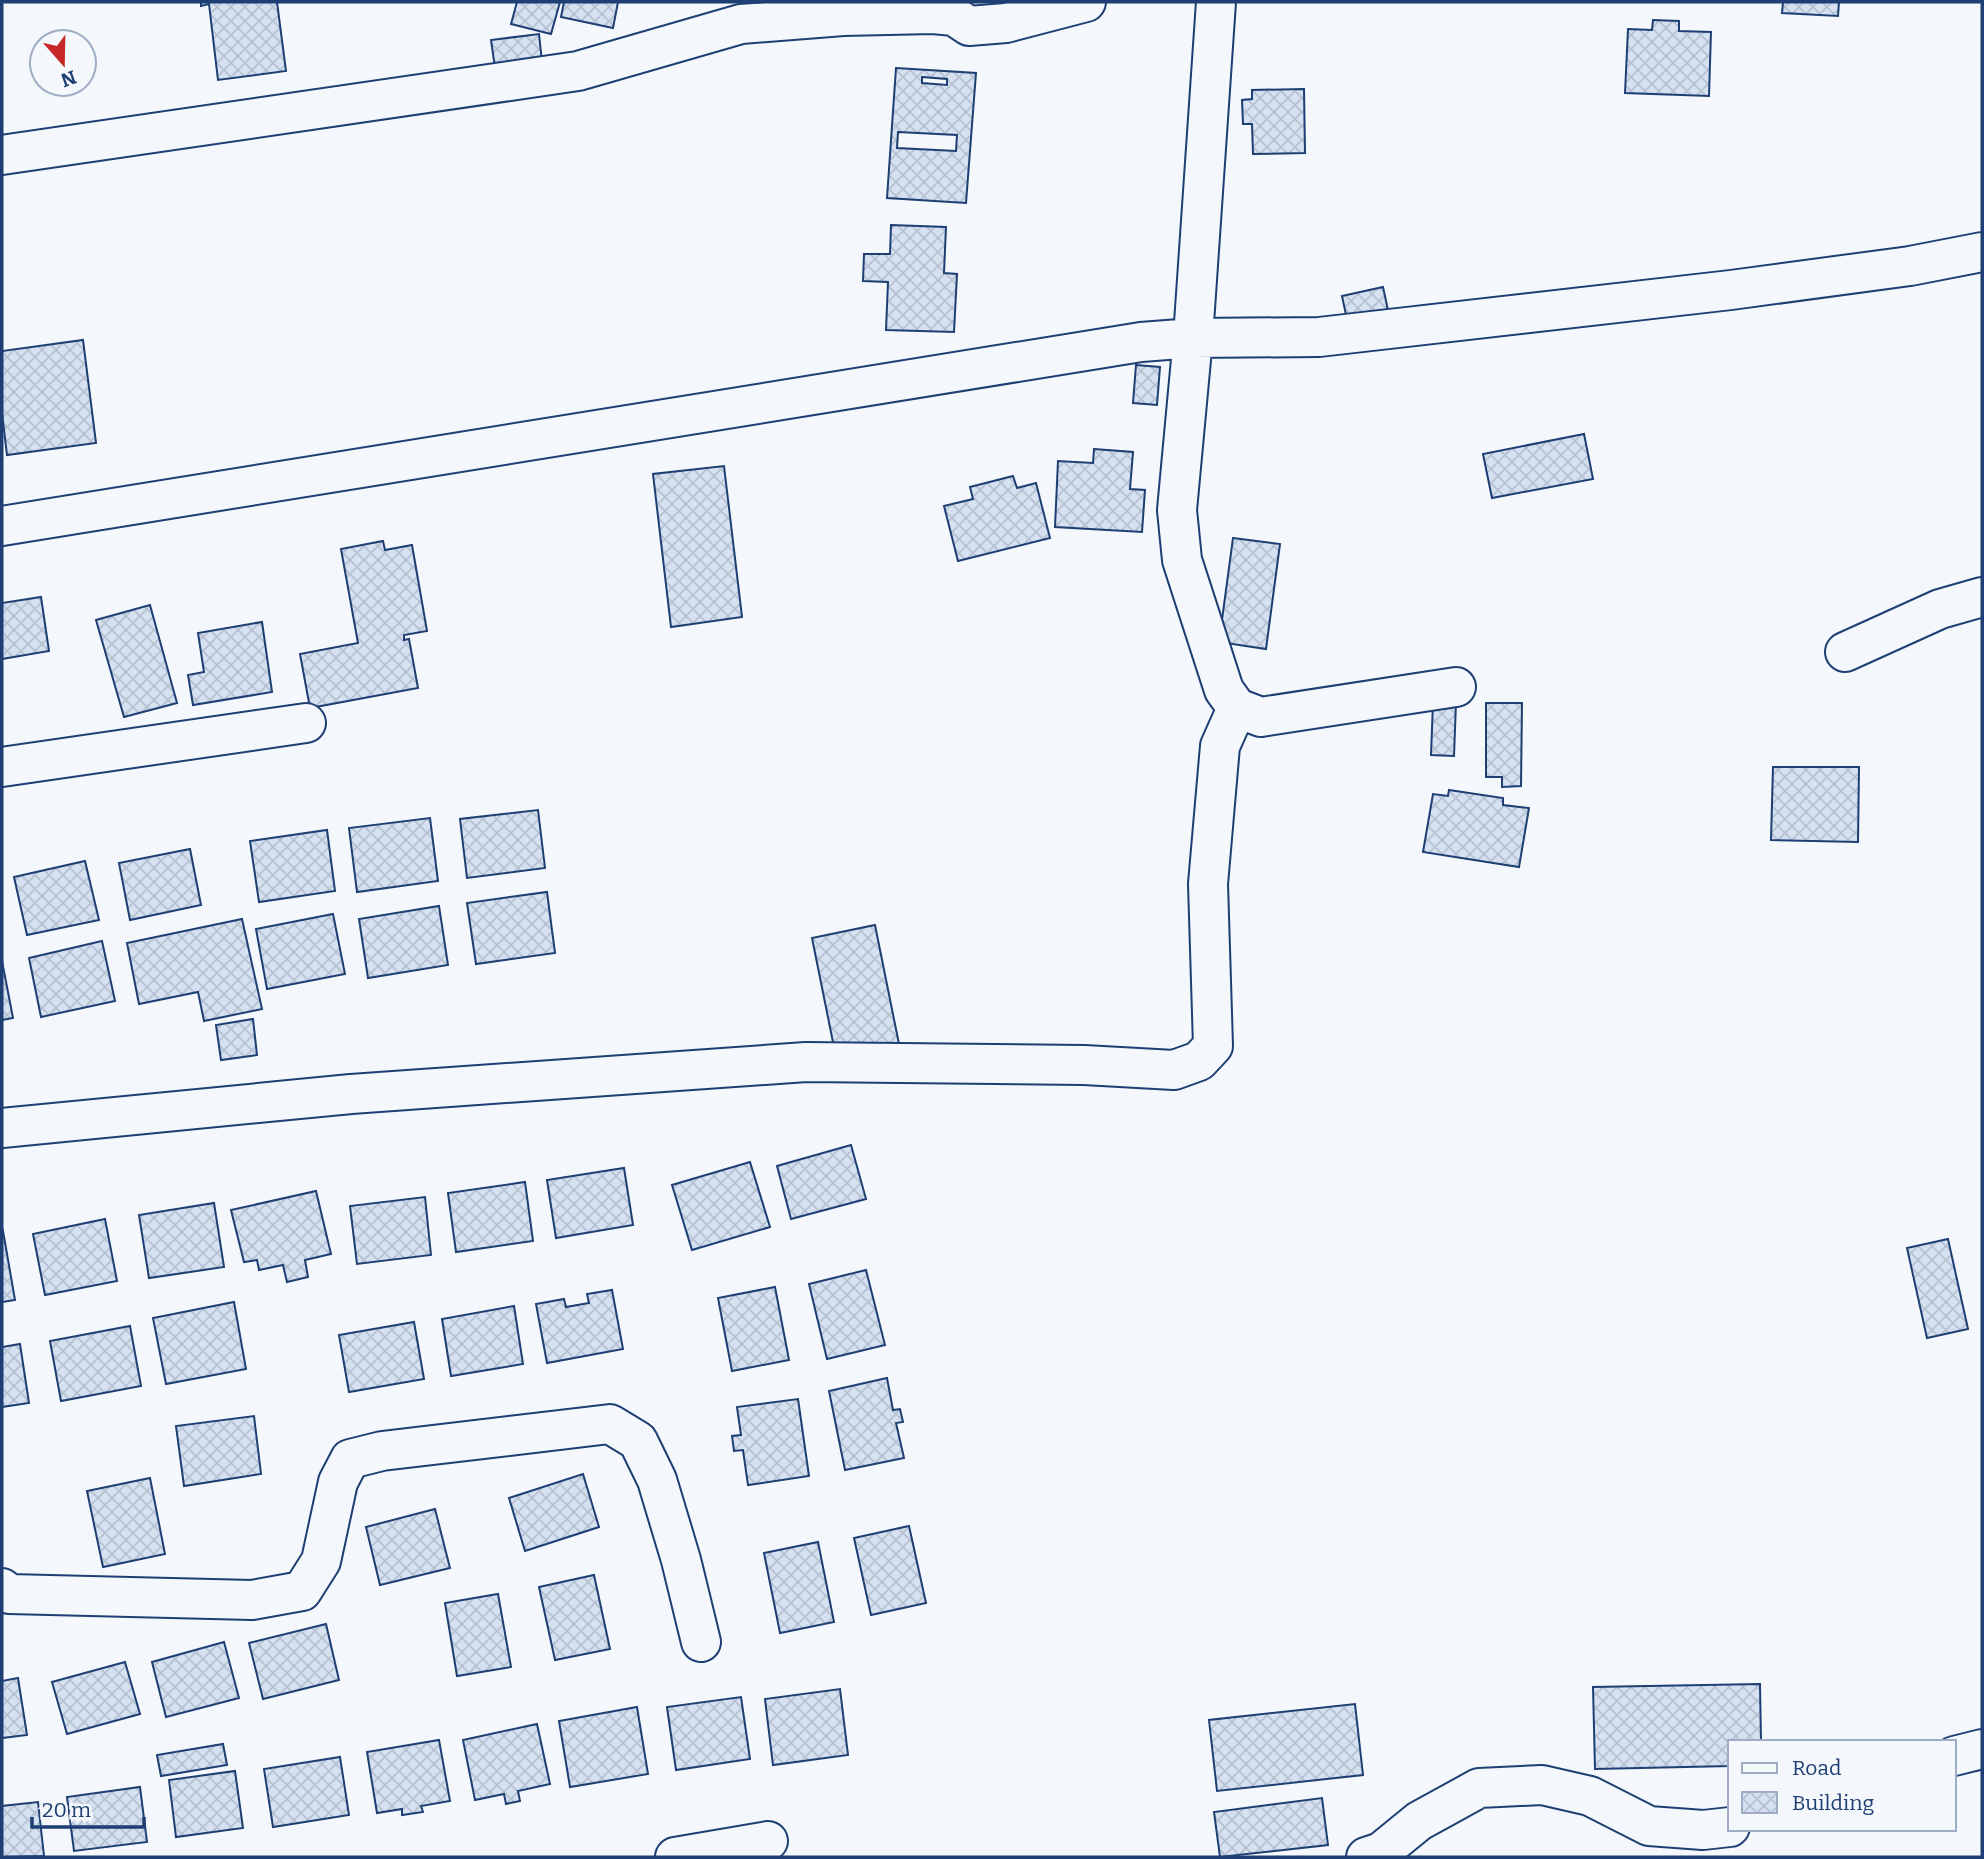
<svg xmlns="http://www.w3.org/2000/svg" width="1984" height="1859" font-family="Bitter,serif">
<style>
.building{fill:url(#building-cross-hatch);stroke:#1d3f73;stroke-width:2;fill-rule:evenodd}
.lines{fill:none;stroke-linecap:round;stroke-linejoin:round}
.minor-casing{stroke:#1d3f73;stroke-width:42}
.minor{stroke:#f4f7fb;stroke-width:38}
</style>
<defs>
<pattern id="building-cross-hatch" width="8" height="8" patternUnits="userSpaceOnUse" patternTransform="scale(1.75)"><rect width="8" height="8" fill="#d5e0f0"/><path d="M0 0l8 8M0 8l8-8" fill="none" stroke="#b6c1d1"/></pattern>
</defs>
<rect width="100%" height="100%" fill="#f4f7fb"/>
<g class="building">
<path d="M201,2H277L286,71L218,80L209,4L201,6Z"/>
<path d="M517,2H560L551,34L511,24Z"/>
<path d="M564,2H618L613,28L561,17Z"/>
<path d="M1783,2H1839L1838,16L1782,13Z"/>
<path d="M1653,20L1679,21V31L1711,32L1709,96L1625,93L1628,29L1652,30Z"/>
<path d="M539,34L542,62L495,68L491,40Z"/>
<path d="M896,68L976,73L966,203L887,198ZM922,77L947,79V85L922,83ZM898,132L957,135L956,151L897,148Z"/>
<path d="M1304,89L1305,153L1253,154L1252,124H1243L1242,100L1252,99V90Z"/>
<path d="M891,225L946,227L944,273L957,274L954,332L886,330L888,282L863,281L864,254H890Z"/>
<path d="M1383,287L1389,315L1348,324L1342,296Z"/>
<path d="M83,340L96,443L7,455L2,413V351Z"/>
<path d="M1136,365L1160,367L1157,405L1133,403Z"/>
<path d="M1584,434L1593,479L1492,498L1483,454Z"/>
<path d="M1094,449L1133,452L1130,489L1145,490L1142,532L1055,527L1058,461L1093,463Z"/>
<path d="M724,466L742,617L671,627L653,474Z"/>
<path d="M1013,476L1017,488L1036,483L1050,538L958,561L944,506L973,499L970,487Z"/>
<path d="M1233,538L1280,544L1266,649L1219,642Z"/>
<path d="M383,541L385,550L412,545L427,631L404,635V640L409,639L418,688L310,708L300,654L358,643L341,549Z"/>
<path d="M41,597L49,651L2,659V603Z"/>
<path d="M150,605L177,703L124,717L96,620Z"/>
<path d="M262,622L272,692L193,705L188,675L204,672L198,633Z"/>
<path d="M1433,702H1456L1454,756L1431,755Z"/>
<path d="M1486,703H1522L1521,786L1502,787V777H1486Z"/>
<path d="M1773,767H1859L1858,842L1771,840Z"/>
<path d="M1449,790L1503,798V805L1529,808L1519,867L1423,852L1433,794L1448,796Z"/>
<path d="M538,810L545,868L467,878L460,819Z"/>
<path d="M430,818L438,881L357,892L349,828Z"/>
<path d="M327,830L335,891L259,902L250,841Z"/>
<path d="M190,849L201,905L130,920L119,863Z"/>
<path d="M85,861L99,920L27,935L14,877Z"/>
<path d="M547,892L555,953L476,964L467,903Z"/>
<path d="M439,906L448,965L368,978L359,919Z"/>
<path d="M333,914L345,974L267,989L256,929Z"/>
<path d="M242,919L262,1009L204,1021L198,992L139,1004L127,943Z"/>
<path d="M875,925L900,1049L837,1062L812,938Z"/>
<path d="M102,941L115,1001L41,1017L29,958Z"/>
<path d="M2,961L13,1018L2,1020Z"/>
<path d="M253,1019L257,1055L221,1060L216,1025Z"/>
<path d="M851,1145L866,1199L791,1219L777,1166Z"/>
<path d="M750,1162L770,1227L692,1250L672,1185Z"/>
<path d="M624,1168L633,1225L556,1238L547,1180Z"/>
<path d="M525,1182L533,1241L456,1252L448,1193Z"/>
<path d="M316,1191L331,1254L305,1260L308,1277L287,1282L283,1265L259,1270L257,1260L244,1262L231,1210Z"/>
<path d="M425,1197L431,1255L357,1264L350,1206Z"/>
<path d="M214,1203L224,1267L149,1278L139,1215Z"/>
<path d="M105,1219L117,1281L45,1295L33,1234Z"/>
<path d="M3,1231L15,1300L2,1302V1232Z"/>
<path d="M1948,1239L1968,1329L1927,1338L1907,1248Z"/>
<path d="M866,1270L885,1345L827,1359L809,1284Z"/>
<path d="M775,1287L789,1360L732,1371L718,1298Z"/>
<path d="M612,1290L623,1349L547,1363L536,1304L564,1299L566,1307L589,1303L587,1294Z"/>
<path d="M234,1302L246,1369L166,1384L153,1318Z"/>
<path d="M514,1306L523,1364L451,1376L442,1319Z"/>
<path d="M414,1322L424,1379L349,1392L339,1335Z"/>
<path d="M130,1326L141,1386L61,1401L50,1341Z"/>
<path d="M20,1344L29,1403L2,1407V1347Z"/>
<path d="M887,1378L893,1410L900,1409L903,1422L896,1423L904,1458L845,1470L829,1391Z"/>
<path d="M798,1399L809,1476L748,1485L743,1450L734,1451L732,1436L741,1435L737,1407Z"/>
<path d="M254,1416L261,1474L184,1486L176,1426Z"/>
<path d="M583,1474L599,1527L525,1551L509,1498Z"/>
<path d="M150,1478L165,1554L103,1567L87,1491Z"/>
<path d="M435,1509L450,1568L380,1585L366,1527Z"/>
<path d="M909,1526L926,1603L871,1615L854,1538Z"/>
<path d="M818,1542L834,1622L780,1633L764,1553Z"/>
<path d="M594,1575L610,1649L555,1660L539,1587Z"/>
<path d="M498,1594L511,1667L457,1676L445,1603Z"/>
<path d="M326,1624L339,1680L263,1699L249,1643Z"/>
<path d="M224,1642L239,1698L166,1717L152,1662Z"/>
<path d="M125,1662L140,1714L67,1734L52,1682Z"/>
<path d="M18,1678L27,1735L2,1738V1681Z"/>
<path d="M1760,1684L1761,1742H1730V1766L1595,1769L1593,1687Z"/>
<path d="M840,1689L848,1755L773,1765L765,1699Z"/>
<path d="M741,1697L750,1759L676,1770L667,1707Z"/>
<path d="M1355,1704L1363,1775L1217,1791L1209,1720Z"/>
<path d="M637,1707L648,1774L570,1787L559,1721Z"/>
<path d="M537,1724L550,1784L518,1791L520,1801L506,1804L504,1794L475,1800L463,1740Z"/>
<path d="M439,1740L450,1801L421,1806L423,1812L402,1815V1809L377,1813L367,1752Z"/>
<path d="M223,1744L227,1765L161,1776L157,1755Z"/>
<path d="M340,1757L349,1815L273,1827L264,1769Z"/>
<path d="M235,1771L243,1828L176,1837L169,1780Z"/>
<path d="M140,1787L147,1842L74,1851L67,1797Z"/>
<path d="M1322,1798L1328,1845L1220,1857L1214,1812Z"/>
<path d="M38,1802L44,1856L2,1857V1806Z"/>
</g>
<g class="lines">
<g class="minor-casing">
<g id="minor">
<path d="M2,155L578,71L741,24L843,16L933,14L954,16L969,26L1006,23L1086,2"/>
<path d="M2,526L1141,342L1193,338L1216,2"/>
<path d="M1845,652L1940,609L1982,597"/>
<path d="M1456,687L1261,717L1237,708L1224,690L1182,560L1177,510L1193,338L1319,337L1731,290L1910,266L1982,252"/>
<path d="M2,767L306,723"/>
<path d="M2,1128L351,1094L806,1062L1084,1065L1174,1070L1199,1061L1213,1046L1208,884L1220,746L1237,708"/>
<path d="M2,1588L9,1594L252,1600L302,1591L321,1561L338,1482L350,1459L382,1451L610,1424L638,1441L657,1480L681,1560L701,1642"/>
<path d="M1954,1756L1982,1749"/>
<path d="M675,1857L768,1841"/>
<path d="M1366,1857L1381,1852L1419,1821L1479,1788L1542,1785L1590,1796L1649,1826L1703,1830L1730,1827"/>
</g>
</g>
<use href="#minor" class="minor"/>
</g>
<rect width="1984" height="1859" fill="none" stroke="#1d3f73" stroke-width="7"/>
<rect x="1728" y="1740" width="228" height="91" fill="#f4f7fb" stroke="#9eadc5" stroke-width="2"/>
<rect x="1742" y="1763" width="35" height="10" fill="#f4f7fb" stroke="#9eadc5" stroke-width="2"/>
<text x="1792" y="1775" font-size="21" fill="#1d3f73">Road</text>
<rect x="1742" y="1792" width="35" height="21" fill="url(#building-cross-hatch)" stroke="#9eadc5" stroke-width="2"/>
<text x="1792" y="1810" font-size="21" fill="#1d3f73">Building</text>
<g transform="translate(63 63) rotate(160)"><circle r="33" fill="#f4f7fb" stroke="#9eadc5" stroke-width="2"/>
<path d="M0-5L12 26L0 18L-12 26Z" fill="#c62828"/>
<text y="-10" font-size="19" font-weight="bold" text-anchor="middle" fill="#1d3f73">N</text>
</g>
<path d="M32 1817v10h112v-10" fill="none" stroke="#1d3f73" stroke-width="3.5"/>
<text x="42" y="1817" font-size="21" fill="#1d3f73" stroke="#f4f7fb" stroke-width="5" paint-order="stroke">20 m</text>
</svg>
